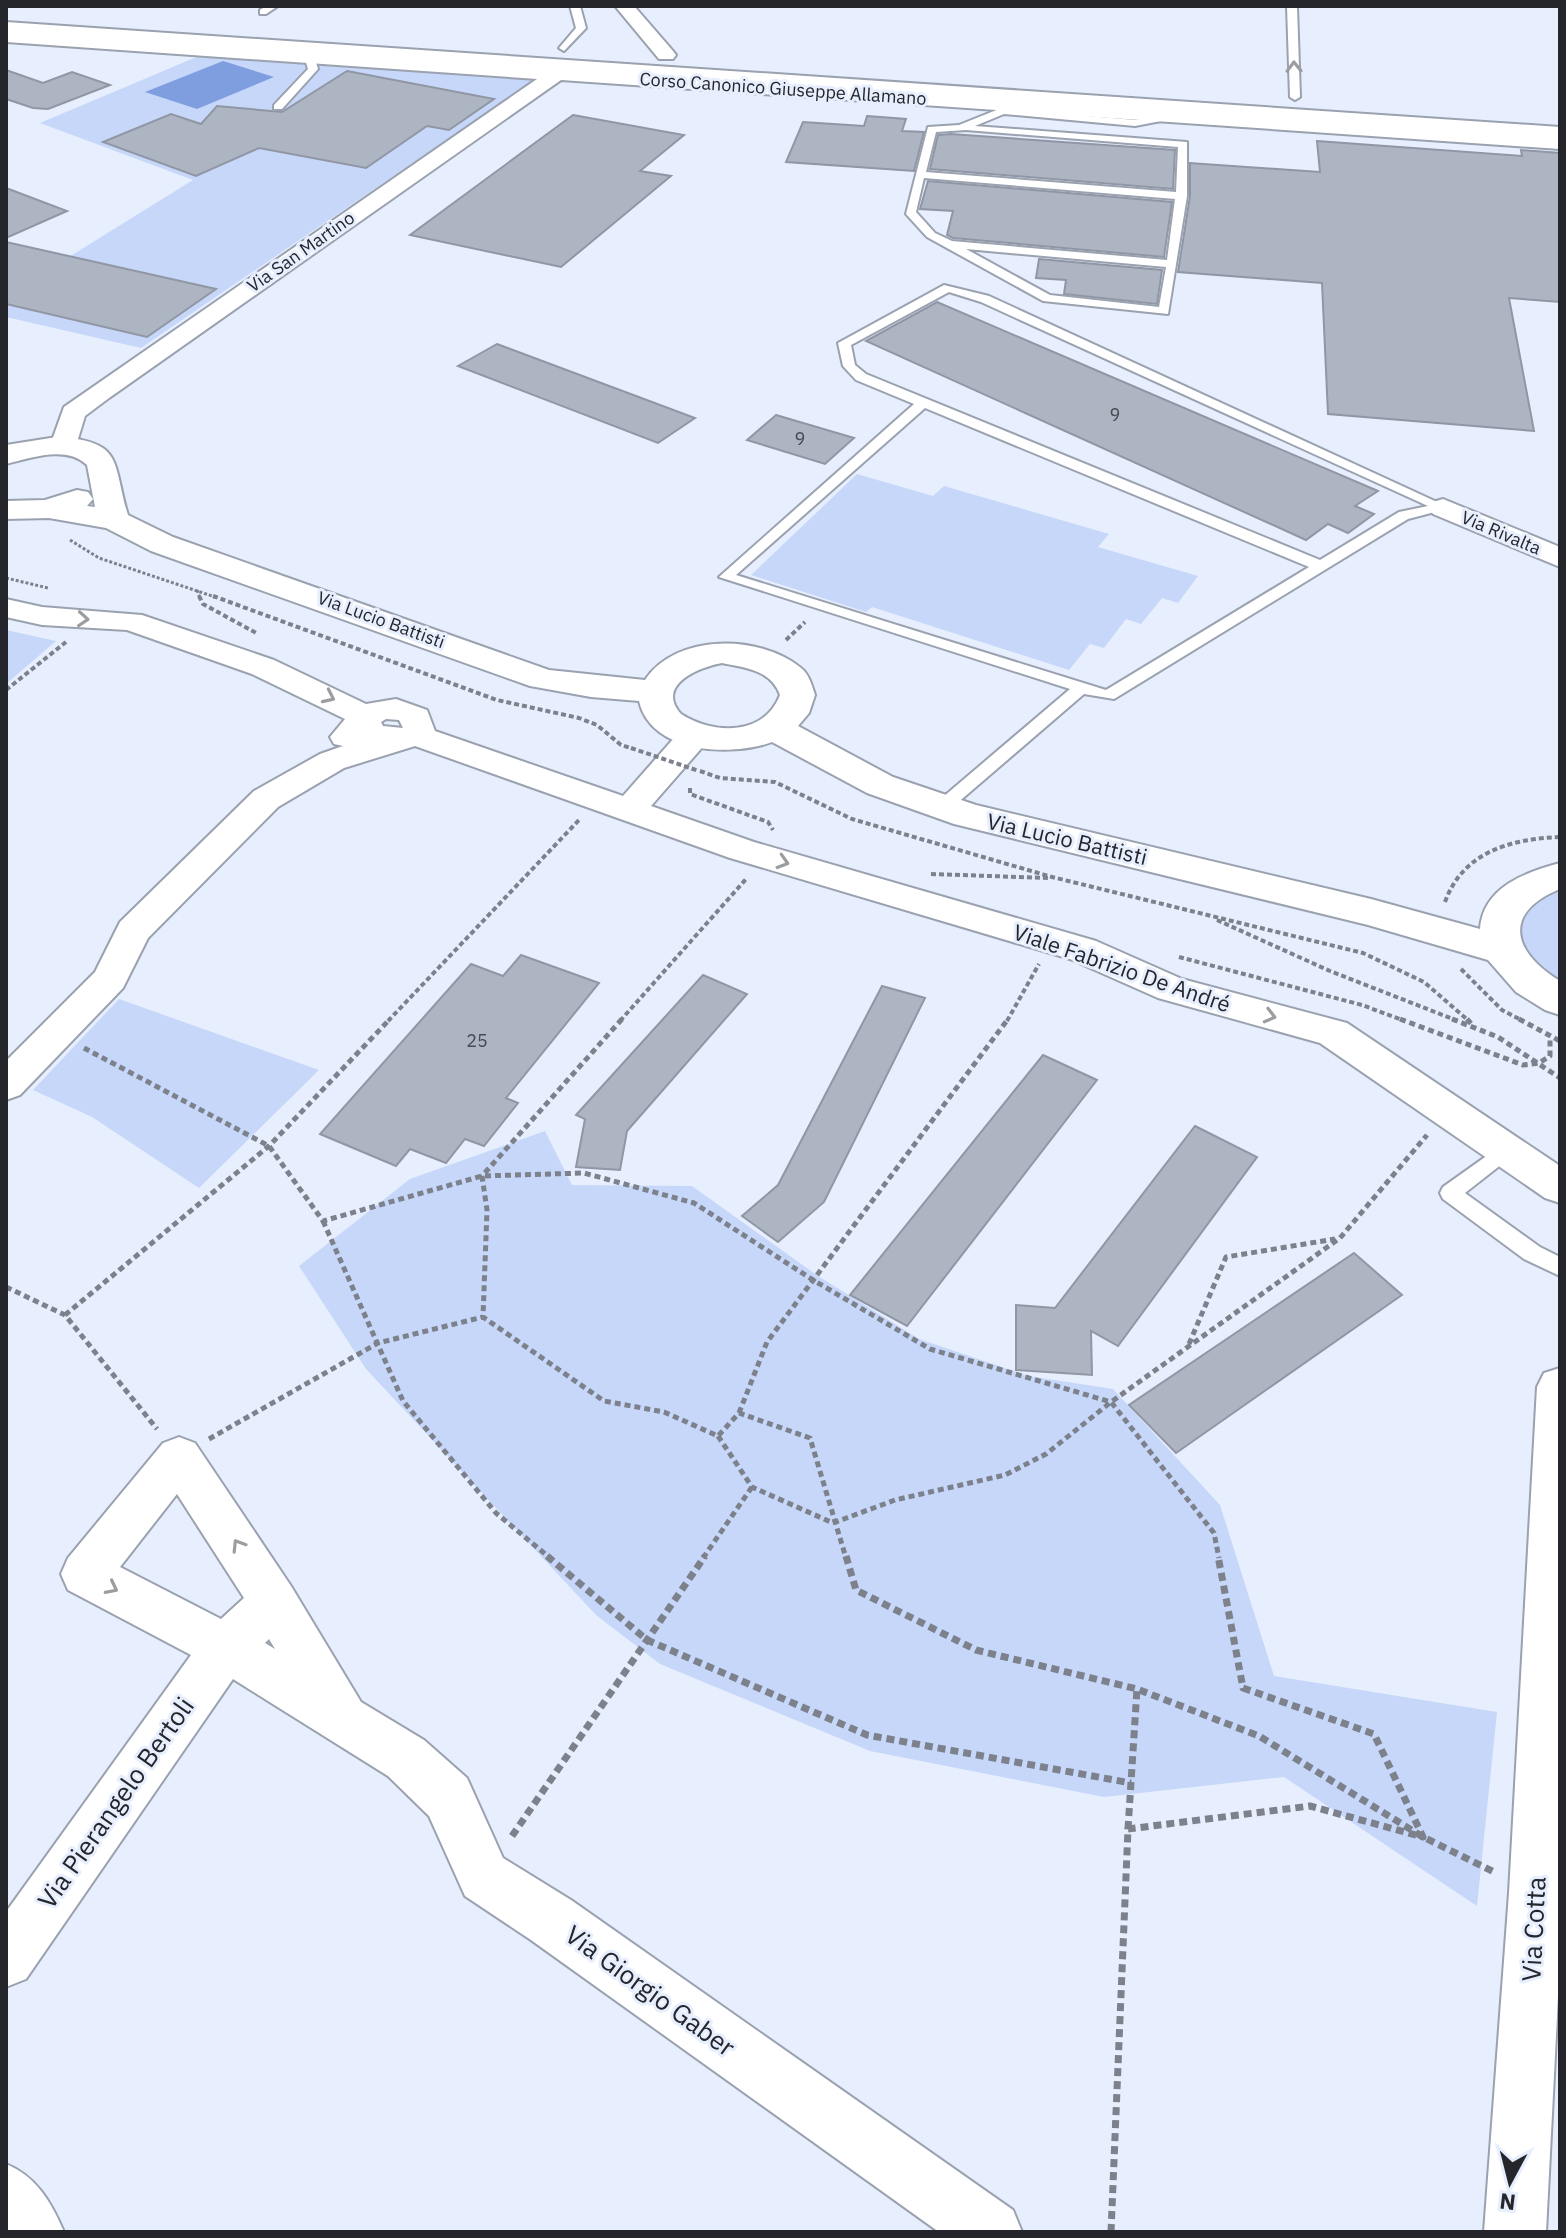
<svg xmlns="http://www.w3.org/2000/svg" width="1566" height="2238" font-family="'IBM Plex Sans',sans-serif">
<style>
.green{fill:#c6d7f9}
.water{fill:#7f9ee0}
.building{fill:#adb4c2;stroke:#9096a4;stroke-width:2}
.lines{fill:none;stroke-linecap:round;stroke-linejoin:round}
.service-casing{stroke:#9aa1af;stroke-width:4}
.minor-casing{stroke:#9aa1af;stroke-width:4}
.tertiary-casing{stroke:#9aa1af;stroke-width:4}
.secondary-casing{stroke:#9aa1af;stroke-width:4}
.path-far3{stroke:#7c818b;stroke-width:3;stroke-dasharray:3 2;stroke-linecap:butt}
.path-far2{stroke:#7c818b;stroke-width:4;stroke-dasharray:5 3;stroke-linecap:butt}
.path-far1{stroke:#7c818b;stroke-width:5;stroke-dasharray:6 4;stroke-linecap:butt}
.path{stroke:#7c818b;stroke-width:7;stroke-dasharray:8 5;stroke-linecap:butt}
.service{fill:#fff;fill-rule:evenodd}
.minor{fill:#fff;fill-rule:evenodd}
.tertiary{fill:#fff;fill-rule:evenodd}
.secondary{fill:#fff;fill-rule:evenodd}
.path-bridge{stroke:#7c818b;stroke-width:4;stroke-dasharray:5 3;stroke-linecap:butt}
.oneway{stroke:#9c9da0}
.labels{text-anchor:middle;stroke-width:6;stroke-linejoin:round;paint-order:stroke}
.far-street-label{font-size:18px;fill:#24262c;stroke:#e7effe}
.number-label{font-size:18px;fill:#464a52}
.street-label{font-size:22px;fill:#24262c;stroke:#e7effe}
.near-street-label{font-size:26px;fill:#24262c;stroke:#e7effe}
</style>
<rect width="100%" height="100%" fill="#e7effe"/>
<g class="green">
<path d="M206,53L540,76L141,348L6,317V296L193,180L40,123Z"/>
<path d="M857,474L933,496L944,486L1109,534L1098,547L1198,576L1178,603L1162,598L1141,624L1126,619L1104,648L1090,644L1069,670L872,607L866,612L751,575Z"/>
<path d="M6,630L56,641L6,684Z"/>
<path d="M1560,886V985C1531,964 1510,948 1521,909Z"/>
<path d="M119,999L319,1070L199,1188L92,1117L33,1090Z"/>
<path d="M545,1131L572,1185L692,1186L818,1276L919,1339L1028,1376L1113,1389L1220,1505L1274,1676L1497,1712L1477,1906L1284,1777L1104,1797L870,1751L660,1664L596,1615L366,1369L299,1266L410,1179Z"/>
</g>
<path class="water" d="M223,61L274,77L197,109L145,92Z"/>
<g class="building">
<path d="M6,70L43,83L72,72L110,85L48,109L33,108L6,99Z"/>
<path d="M347,71L494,99L449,130L427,126L366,168L259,148L196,176L103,142L171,114L201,124L217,106L282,112Z"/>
<path d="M573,115L684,135L640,171L671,176L561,267L410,235Z"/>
<path d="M867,116L906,119L902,131L924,132L914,171L786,162L803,122L864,126Z"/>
<path d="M951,134L1175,150L1173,189L930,169L938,135Z"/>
<path d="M1317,141L1522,156L1521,150L1560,153V302L1509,298L1534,431L1328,414L1322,283L1178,272L1190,196V163L1320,172Z"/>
<path d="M928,181L1172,202L1164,257L953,238L947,235L953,211L920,209Z"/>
<path d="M6,188L67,211L6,238Z"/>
<path d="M6,242L216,289L147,337L6,304Z"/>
<path d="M1039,259L1162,270L1157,304L1064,294L1066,280L1036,278Z"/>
<path d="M937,302L1378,491L1355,506L1374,514L1348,533L1328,524L1306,540L866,341Z"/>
<path d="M497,344L695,418L658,443L458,366Z"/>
<path d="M776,415L854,438L825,464L747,440Z"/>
<path d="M521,955L599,983L506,1098L518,1103L484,1146L465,1139L446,1163L410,1149L396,1166L320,1134L471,964L503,976Z"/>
<path d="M703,975L747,994L627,1131L620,1170L576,1167L585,1119L576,1115Z"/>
<path d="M882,986L925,998L824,1202L778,1242L742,1216L778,1185Z"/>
<path d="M1043,1055L1097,1080L907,1326L850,1295Z"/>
<path d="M1195,1126L1257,1157L1118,1346L1091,1331L1092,1375L1016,1370V1305L1055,1308Z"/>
<path d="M1354,1253L1402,1295L1176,1453L1129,1405Z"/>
</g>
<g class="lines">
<g class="service-casing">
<g id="service">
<path d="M266,6H278L266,14H260V10Z"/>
<path d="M570,6H580L586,28L564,51L559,48L576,28Z"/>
<path d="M1287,6H1297L1300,97L1295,100L1290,97Z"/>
<path d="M309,53L314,56L318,69L282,109H274V105L308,69L304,56Z"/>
<path d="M1014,103L1023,105L1016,110L1135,120L1156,118L1161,121L1135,126L1004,114L975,126L1187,142V196L1168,314L1043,301L927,237L906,214L928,127L959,125ZM966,130L1178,147L1176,192L926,172L936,132ZM924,178L1175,199L1167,260L952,241L935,233L916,212ZM966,249L1166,267L1159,307L1050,295Z"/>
<path d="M944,285L989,296L1450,508L1408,519L1114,699L1084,694L948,811H936V803L1070,689L719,577L914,404L856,380L843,366L838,343ZM949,292L981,302L1428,506L1399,512L1320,560L866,374L855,365L851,345ZM925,408L1309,567L1106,690L736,575Z"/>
<path d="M1509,1140L1516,1143L1519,1148L1516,1153L1465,1193L1540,1247L1560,1257V1276L1524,1259L1443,1199L1440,1193L1443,1187Z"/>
</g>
</g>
<g class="minor-casing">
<g id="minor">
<path d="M615,6H634L673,51L676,55L673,59H659Z"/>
<path d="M6,30L1560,137V149L561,80L109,398L85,416L74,452H54L50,446L64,407L537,79L6,42Z"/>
<path d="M1443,499L1560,547V567L1433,514L1429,508L1433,502Z"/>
<path d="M6,599L42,607L142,615L274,660L366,704L396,699L427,710L435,731L623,796L682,729L694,726L706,729L710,736L706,743L651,806L754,842L1096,941L1182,979L1347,1023L1560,1166V1203L1545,1198L1320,1043L1158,998L1070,959L730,858L415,746L344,768L278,807L148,938L123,988L20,1095L6,1100V1061L95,972L120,922L254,791L320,754L343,746L334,744L330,737L345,719L252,674L127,630L42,625L6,617ZM386,719L399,720L403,728L383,726L381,722Z"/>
<path d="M1560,1368V1957L1546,2232H1484L1509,1893L1537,1387L1544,1373Z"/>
<path d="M179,1437L195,1443L291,1586L361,1702L424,1740L467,1778L503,1858L571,1900L1013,2210L1022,2232H939L531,1940L465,1896L429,1816L388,1776L233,1679L26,1979L6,1987V1912L191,1655L68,1590L61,1574L68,1558L163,1443ZM177,1494L244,1598L221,1619L120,1567ZM269,1639L275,1649L265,1643Z"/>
<path d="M6,2164C36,2176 51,2202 64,2232H6Z"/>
</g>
</g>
<g class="tertiary-casing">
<path id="tertiary" d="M57,437C125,441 112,463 128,515L173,537L549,670L645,680C676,633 760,634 801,668C809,674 812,686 815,695L809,713L798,726L893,777L976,805L1371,899L1480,929C1483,887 1526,872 1560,863V889C1501,913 1513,953 1560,981V1015L1545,1010L1516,992L1488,960L1368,925L954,824L867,793L772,742C732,757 651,754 639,701L591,697L530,686L151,551L106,528L49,518L6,519V501L45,500L77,490L88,492L93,499L87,506L95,507L87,465C66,445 31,458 6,464V445ZM722,663C746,668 771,670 780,695C764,736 714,735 681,714C655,685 699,667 722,663Z"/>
</g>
<g class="secondary-casing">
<path id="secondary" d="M6,22L1560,127V141L6,34Z"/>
</g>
<g class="path-far3">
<path d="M70,540L99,558L218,598"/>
<path d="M6,578L48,588"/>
<path d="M197,590L200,598"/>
</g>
<g class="path-far2">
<path d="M199,596L203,604L258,634"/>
<path d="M213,596L497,700L579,718L597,725L621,745L631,748"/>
<path d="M786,640L805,622"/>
<path d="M6,690L66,642"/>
<path d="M700,771L720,778L775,782L852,819L1052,877L1363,953L1424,982L1469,1021"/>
<path d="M690,788V794L768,822L773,830"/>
<path d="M931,874L1048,878"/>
<path d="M1445,902C1463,852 1510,839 1560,837"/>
<path d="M1217,920L1330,971L1458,1021"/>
<path d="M1179,957L1362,1005L1405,1021"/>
<path d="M1461,969L1502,1010L1523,1021"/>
<path d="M388,1021L579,820"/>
<path d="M620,1021L747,878"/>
<path d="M1007,1021L1039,964"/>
</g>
<g class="path-far1">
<path d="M622,1019L482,1176L487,1210L483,1317L604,1401L664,1412L718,1436L739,1413L810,1438L846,1558"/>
<path d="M1400,1019L1523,1065L1539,1063L1550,1056V1038"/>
<path d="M1452,1019L1498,1037L1560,1078"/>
<path d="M1467,1019L1474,1027"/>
<path d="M1519,1019L1560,1041"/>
<path d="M84,1048L269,1146L323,1221L482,1176L584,1173L694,1203L813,1280L930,1349L1111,1402L1214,1533L1219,1558"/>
<path d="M323,1221L403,1401L496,1513L550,1558"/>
<path d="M6,1287L65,1315L157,1429"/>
<path d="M65,1315L269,1146L390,1019"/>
<path d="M1189,1344L1226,1257L1335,1239"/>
<path d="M739,1413L767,1342L1008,1019"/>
<path d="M718,1436L752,1487L833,1523L895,1500L1005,1475L1046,1454L1111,1402L1340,1238L1427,1135"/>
<path d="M209,1439L378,1343L483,1317"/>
<path d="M703,1558L752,1487"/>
</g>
<g class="path">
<path d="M547,1556L647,1640L867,1735L1131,1783"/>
<path d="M846,1556L856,1590L976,1650L1137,1689L1259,1736L1423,1837L1496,1873"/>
<path d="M1128,1829L1137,1689"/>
<path d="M512,1836L705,1556"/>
<path d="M1111,2232L1128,1829L1310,1806L1423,1837L1374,1734L1243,1688L1218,1556"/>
</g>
<use href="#service" class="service"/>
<use href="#minor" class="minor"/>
<use href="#tertiary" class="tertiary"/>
<use href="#secondary" class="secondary"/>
<path class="path-bridge" d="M631,748L699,771"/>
</g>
<defs><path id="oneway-chevron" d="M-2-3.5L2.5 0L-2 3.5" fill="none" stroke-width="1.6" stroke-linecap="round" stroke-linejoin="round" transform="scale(2)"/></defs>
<g class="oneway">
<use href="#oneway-chevron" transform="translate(1294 67) rotate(-91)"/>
<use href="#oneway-chevron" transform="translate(83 619) rotate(4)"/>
<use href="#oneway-chevron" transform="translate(329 697) rotate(25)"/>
<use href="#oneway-chevron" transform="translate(783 862) rotate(17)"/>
<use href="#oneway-chevron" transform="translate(1270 1016) rotate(15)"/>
<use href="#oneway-chevron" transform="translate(238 1545) rotate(-122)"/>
<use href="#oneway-chevron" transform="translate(112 1588) rotate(27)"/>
</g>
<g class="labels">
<g class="far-street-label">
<text transform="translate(783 89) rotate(4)" y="6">Corso Canonico Giuseppe Allamano</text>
<text transform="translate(301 252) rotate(-35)" y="6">Via San Martino</text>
<text transform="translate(1501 533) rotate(23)" y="6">Via Rivalta</text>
<text transform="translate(381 620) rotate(20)" y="6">Via Lucio Battisti</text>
</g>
<g class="number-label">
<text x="1115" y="421">9</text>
<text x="800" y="445">9</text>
<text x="477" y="1047">25</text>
</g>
<g class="street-label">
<text transform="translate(1067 839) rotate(13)" y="8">Via Lucio Battisti</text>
<text transform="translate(1122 968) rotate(19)" y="8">Viale Fabrizio De André</text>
</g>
<g class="near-street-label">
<text transform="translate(116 1803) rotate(-55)" y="9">Via Pierangelo Bertoli</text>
<text transform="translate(1534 1929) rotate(-87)" y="9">Via Cotta</text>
<text transform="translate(650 1991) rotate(36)" y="9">Via Giorgio Gaber</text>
</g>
</g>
<rect width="1566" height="2238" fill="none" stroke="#24262c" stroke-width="16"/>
<g transform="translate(1510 2182) rotate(187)" stroke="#e7effe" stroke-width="6" paint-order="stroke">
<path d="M0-6L14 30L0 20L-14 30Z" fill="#24262c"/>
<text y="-12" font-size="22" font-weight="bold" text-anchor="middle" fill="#24262c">N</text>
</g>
</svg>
